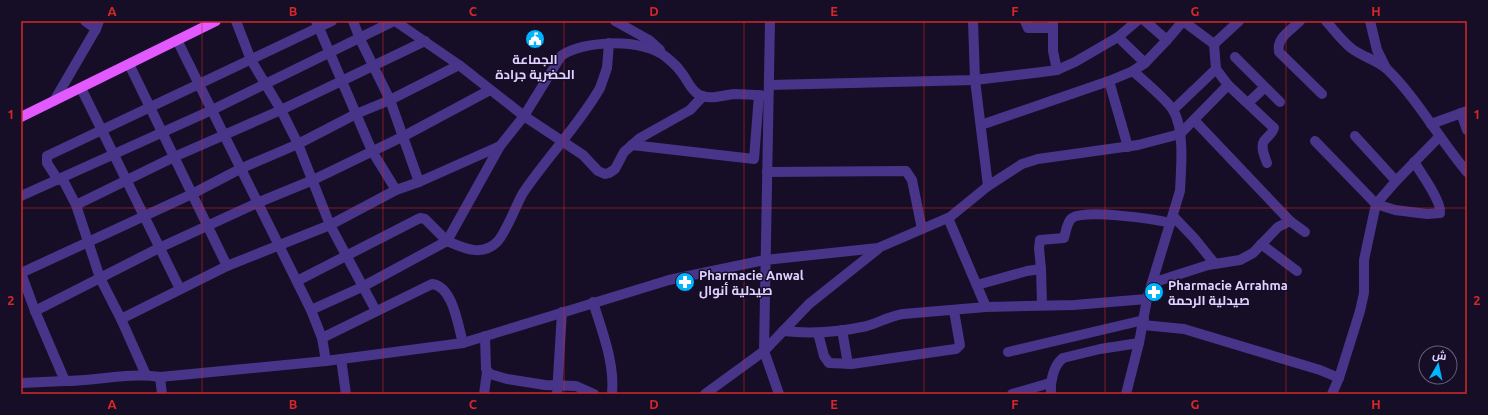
<svg xmlns="http://www.w3.org/2000/svg" width="1488" height="415" font-family="Ubuntu,Cairo,sans-serif">
<style>
.lines{fill:none;stroke-linecap:round;stroke-linejoin:round}
.minor{stroke:#483489;stroke-width:10}
.major{stroke:#e159ff;stroke-width:10}
.grid{fill:none;stroke:#d62828;stroke-width:1;stroke-opacity:0.55}
.labels{text-anchor:middle;stroke-width:3;stroke-linejoin:round;paint-order:stroke}
.poi-label{font-size:13px;font-weight:bold;fill:#e0d2ff;stroke:#160d26;text-anchor:start}
.neatline{fill:none;stroke:#d62828;stroke-width:1.5}
.grid-label{font-size:13px;text-anchor:middle;font-weight:bold;fill:#d62828}
</style>
<rect width="100%" height="100%" fill="#160d26"/>
<g class="lines">
<g class="minor">
<path d="M85,21L96,29"/>
<path d="M236,21L251,60L281,110L298,144L330,225L376,311"/>
<path d="M316,21L372,151L396,190"/>
<path d="M353,21L360,39L390,100L419,182"/>
<path d="M395,21L459,65L524,116L583,155L598,171L605,174L609,173L615,169L624,152L640,138L690,110L703,96"/>
<path d="M615,21L649,40L660,50"/>
<path d="M770,21L764,351L779,394"/>
<path d="M973,21L975,80L988,186"/>
<path d="M1025,21L1028,28H1053"/>
<path d="M1053,21V51L1057,70"/>
<path d="M1145,21L1167,40L1183,21L1214,44"/>
<path d="M1300,21C1291,30 1276,38 1279,52L1322,94"/>
<path d="M1326,21C1334,30 1342,41 1351,48C1362,57 1378,60 1388,70C1419,101 1439,139 1467,172"/>
<path d="M1370,21L1377,50L1386,68"/>
<path d="M1118,37L1145,63"/>
<path d="M177,40L311,310L322,338L326,361"/>
<path d="M1235,57L1280,102"/>
<path d="M129,64L227,266"/>
<path d="M1109,81L1128,147"/>
<path d="M769,85L975,80L1042,72L1057,70L1075,62L1118,37L1137,21"/>
<path d="M1228,85L1274,128C1272,134 1268,136 1264,141C1260,147 1265,157 1267,163"/>
<path d="M81,88L180,289"/>
<path d="M54,101L96,29L99,21"/>
<path d="M1248,103L1264,88"/>
<path d="M1173,110L1216,69"/>
<path d="M1461,113L1467,130"/>
<path d="M1194,120L1290,221"/>
<path d="M1431,124L1467,111"/>
<path d="M981,125L1109,81L1133,71L1145,63L1167,40"/>
<path d="M1355,136L1396,181"/>
<path d="M1315,141L1376,204L1395,210L1427,214L1440,213C1442,202 1421,173 1414,162"/>
<path d="M632,145L754,159L759,95"/>
<path d="M500,146L447,241C463,248 482,257 497,242C506,233 516,205 523,193C547,157 579,125 600,88L607,68L609,43"/>
<path d="M767,172L906,171L912,180L922,229"/>
<path d="M62,178L76,205L100,278L121,319"/>
<path d="M58,180L47,163V156L332,21"/>
<path d="M21,196L212,110L394,21"/>
<path d="M76,205L174,157L281,110L425,41"/>
<path d="M1173,216L1194,238L1215,264"/>
<path d="M948,218L986,307"/>
<path d="M1261,244L1297,271"/>
<path d="M1041,269L1042,305"/>
<path d="M21,273L35,311L65,381C97,381 129,372 160,377L326,361L463,343L669,280L765,260L878,248L950,217L988,186L1022,164L1038,159L1138,145L1180,134L1228,85L1216,69L1214,44L1239,21"/>
<path d="M21,273L192,194L242,168L298,144L356,114L390,100L459,65"/>
<path d="M297,281L420,218L425,219L447,241L362,287L311,310"/>
<path d="M1152,283L1208,265L1240,260L1253,253L1278,227L1290,221L1305,232"/>
<path d="M977,285L1027,271L1041,269L1039,248L1040,240L1064,238C1066,231 1067,222 1072,218C1085,209 1154,219 1171,223"/>
<path d="M593,302C602,331 615,363 612,394"/>
<path d="M35,311L159,248L257,203L313,180L404,136L490,90"/>
<path d="M1143,325L1184,329L1320,370L1339,378L1360,311L1364,293V260L1376,204L1396,181L1439,137"/>
<path d="M842,330L848,364"/>
<path d="M783,331C811,334 840,332 867,326C880,322 890,316 903,314L986,307L1074,305L1147,299"/>
<path d="M818,333L824,356L829,363L852,364L948,350L956,349L960,345L954,311"/>
<path d="M485,336L486,369L490,374L507,379L545,385L576,386L594,394"/>
<path d="M322,338L432,284C453,286 458,326 463,343"/>
<path d="M1008,352L1144,320"/>
<path d="M341,359L346,394"/>
<path d="M146,375L121,319L227,266L330,225L396,190L419,182L500,146L524,116L561,56C583,40 644,38 666,57C671,61 677,66 681,72C687,79 690,89 698,94C708,101 723,95 734,94C745,94 757,95 768,96"/>
<path d="M160,377L162,394"/>
<path d="M21,383L65,381"/>
<path d="M484,394L487,372"/>
<path d="M557,394L562,312"/>
<path d="M705,394L764,351L809,304L878,249"/>
<path d="M1012,394L1050,383"/>
<path d="M1051,394C1050,382 1053,366 1063,358L1100,349L1139,343"/>
<path d="M1126,394L1139,343L1147,299L1180,191C1181,169 1185,129 1173,110C1166,99 1144,81 1133,71"/>
<path d="M1332,394L1339,378"/>
</g>
<path class="major" d="M21,117L216,21"/>
</g>
<path class="grid" d="M202,21V394M383,21V394M564,21V394M744,21V394M924,21V394M1105,21V394M1286,21V394M21,208H1467"/>
<defs>
<g id="civic-disc" transform="scale(1)"><circle r="9.5" fill="#00b4fd" stroke="#160d26"/><path d="M-.6-6.5H3V-4.5H.6V-3L4-1V1h2V6H-6V1h2V-1L-.6-3ZM-1.2 2.5V6h2.4V2.5Z" fill="#fff"/></g>
<g id="pharmacy-disc" transform="scale(1)"><circle r="9.5" fill="#00b4fd" stroke="#160d26"/><path d="M-2-6h4v4h4v4h-4v4h-4v-4h-4v-4h4Z" fill="#fff"/></g>
</defs>
<g fill-rule="evenodd">
<use href="#civic-disc" x="535" y="39"/>
<use href="#pharmacy-disc" x="685" y="282"/>
<use href="#pharmacy-disc" x="1154" y="292"/>
</g>
<g class="labels">
<g class="poi-label">
<text x="535" y="64" text-anchor="middle">الجماعة<tspan x="535" dy="15">الحضرية جرادة</tspan></text>
<text x="699" y="280">Pharmacie Anwal<tspan x="699" dy="15">صيدلية أنوال</tspan></text>
<text x="1168" y="290">Pharmacie Arrahma<tspan x="1168" dy="15">صيدلية الرحمة</tspan></text>
</g>
</g>
<rect width="1488" height="415" fill="none" stroke="#160d26" stroke-width="44"/>
<g transform="translate(1438 365) rotate(9)"><circle r="19" fill="#160d26" stroke="#675c7d"/>
<path d="M0-3L7 15L0 10L-7 15Z" fill="#00b4fd"/>
<text y="-6" font-size="11" font-weight="bold" text-anchor="middle" fill="#e0d2ff">ش</text>
</g>
<rect x="22" y="22" width="1444" height="371" class="neatline"/>
<g class="grid-label">
<text x="112" y="16">A</text>
<text x="293" y="16">B</text>
<text x="473" y="16">C</text>
<text x="654" y="16">D</text>
<text x="834" y="16">E</text>
<text x="1015" y="16">F</text>
<text x="1195" y="16">G</text>
<text x="1376" y="16">H</text>
<text x="11" y="119">1</text>
<text x="1477" y="119">1</text>
<text x="11" y="305">2</text>
<text x="1477" y="305">2</text>
<text x="112" y="409">A</text>
<text x="293" y="409">B</text>
<text x="473" y="409">C</text>
<text x="654" y="409">D</text>
<text x="834" y="409">E</text>
<text x="1015" y="409">F</text>
<text x="1195" y="409">G</text>
<text x="1376" y="409">H</text>
</g>
</svg>
